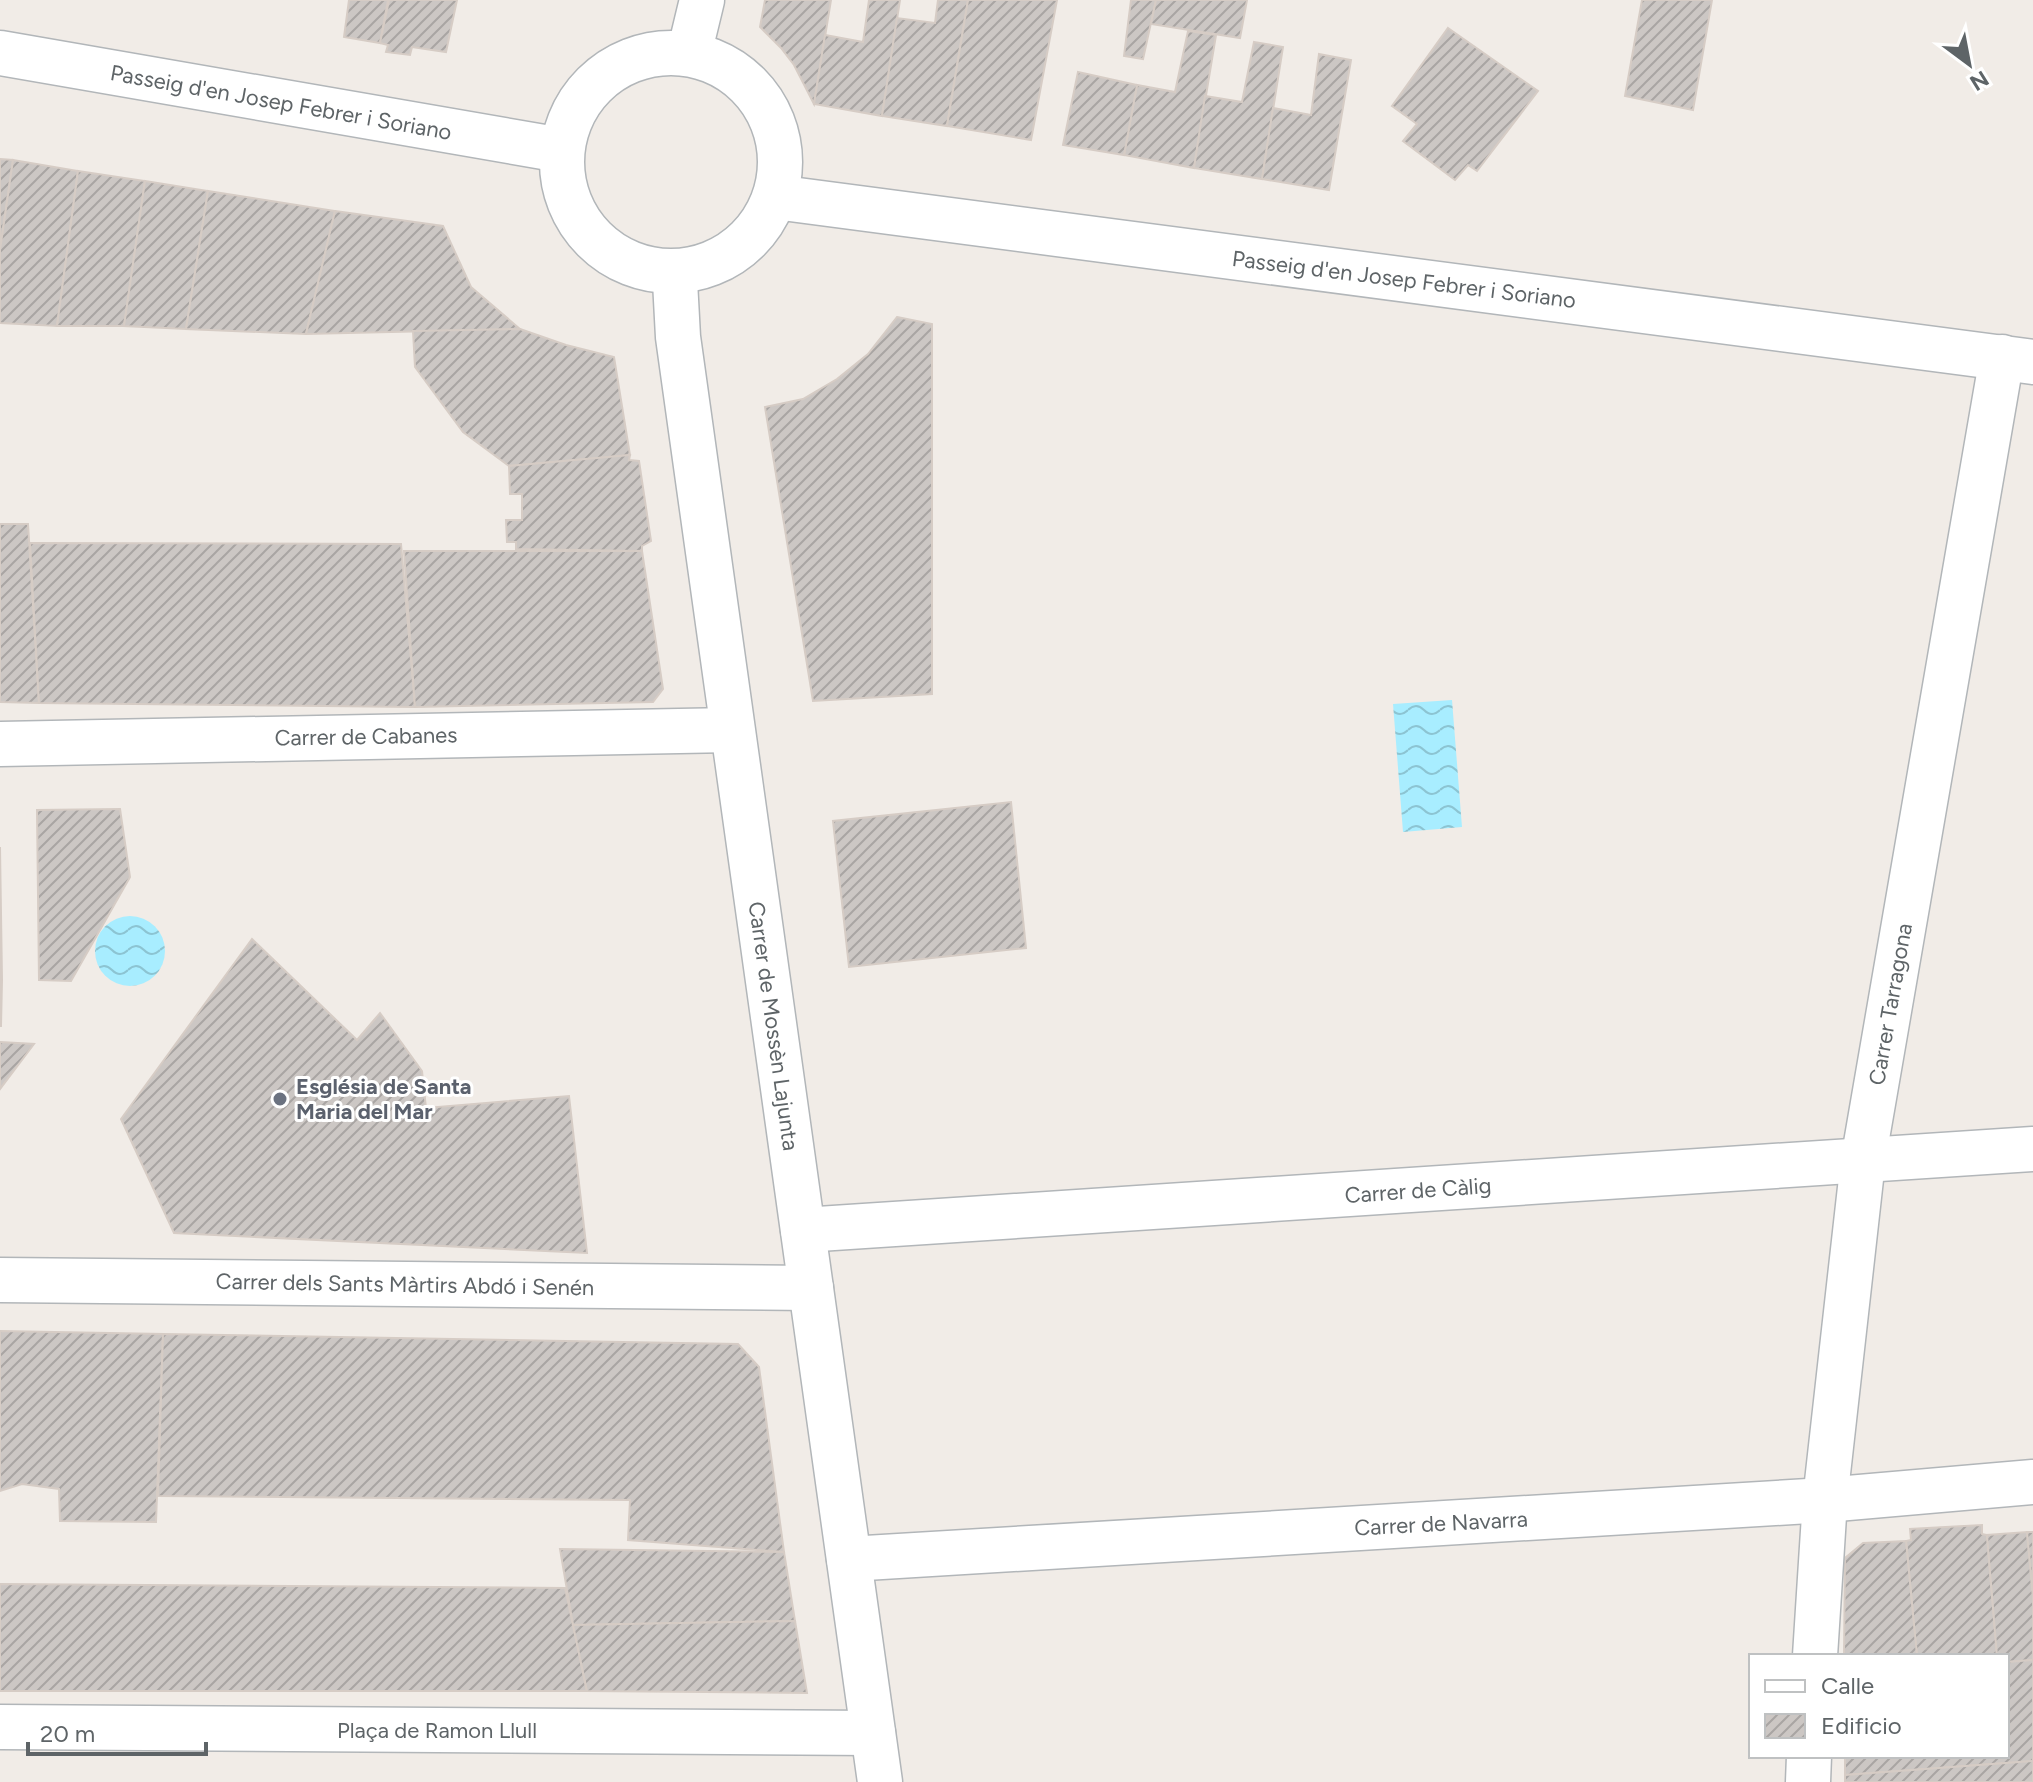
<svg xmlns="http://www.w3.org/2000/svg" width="2033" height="1782" font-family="Figtree,sans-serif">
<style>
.water{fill:url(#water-waves)}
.building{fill:url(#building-hatch);stroke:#d6ccc5;stroke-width:2}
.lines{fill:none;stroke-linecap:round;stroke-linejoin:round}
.street-casing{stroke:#b2b6b9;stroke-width:47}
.street{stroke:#fff;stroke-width:44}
.worship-dot{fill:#6b7280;stroke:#fff;stroke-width:3}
.labels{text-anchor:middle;stroke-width:6;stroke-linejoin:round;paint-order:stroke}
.street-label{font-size:22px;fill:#5e6467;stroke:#fff}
.worship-label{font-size:22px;font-weight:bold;fill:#5b616d;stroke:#fff;text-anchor:start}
</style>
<defs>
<pattern id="water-waves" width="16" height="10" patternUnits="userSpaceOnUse" patternTransform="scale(2)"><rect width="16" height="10" fill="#a8edff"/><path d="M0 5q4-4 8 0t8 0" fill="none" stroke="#8cc4d2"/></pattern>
<pattern id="building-hatch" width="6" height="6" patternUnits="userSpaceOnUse" patternTransform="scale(2)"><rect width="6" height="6" fill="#ccc7c4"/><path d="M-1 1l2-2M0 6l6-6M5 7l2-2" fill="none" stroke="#a9a5a3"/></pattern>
</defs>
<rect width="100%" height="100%" fill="#f1ece7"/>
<g class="water">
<path d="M1452,700L1462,827L1403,832L1393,704Z"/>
<circle cx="130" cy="951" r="35"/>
</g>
<g class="building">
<path d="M349,0H388L380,43L344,37Z"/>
<path d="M389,0H457L446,52L412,47L410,55L386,52L388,45L380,43Z"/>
<path d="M765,0H831L814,104L794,65L781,48L760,27Z"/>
<path d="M869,0H900L882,116L814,104L825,35L863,42Z"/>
<path d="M938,0H968L947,126L882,116L897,18L935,23Z"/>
<path d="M968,0H1057L1031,140L947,126Z"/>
<path d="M1131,0H1156L1143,59L1124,56Z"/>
<path d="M1156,0H1247L1240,38L1151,24Z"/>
<path d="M1642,0H1712L1693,110L1625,96Z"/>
<path d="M1448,28L1538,91L1477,171L1468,165L1455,180L1403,141L1417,124L1392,106Z"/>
<path d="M1188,31L1216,35L1194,168L1124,155L1137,85L1175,92Z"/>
<path d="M1254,42L1283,47L1262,179L1194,168L1205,96L1242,102Z"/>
<path d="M1319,54L1351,60L1329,190L1262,179L1273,108L1311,115Z"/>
<path d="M1078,72L1137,85L1124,155L1063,145Z"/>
<path d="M0,159L13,160L0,250Z"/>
<path d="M13,160L78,171L57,326L0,323V250Z"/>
<path d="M78,171L145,181L124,326H57Z"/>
<path d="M145,181L208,191L186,329L124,326Z"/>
<path d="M208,191L335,211L306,334L186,329Z"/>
<path d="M335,211L443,226L471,287L520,329L306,334Z"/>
<path d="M897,317L932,324V694L813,701L765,407L803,399L837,379L868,354Z"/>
<path d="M520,329L566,345L614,357L630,455L509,466L463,432L415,367L413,331Z"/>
<path d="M630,455L629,460L639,461L651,541L642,546V551L516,549V542H507L506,520H522V494H510L509,466Z"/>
<path d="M0,524H28L39,703L0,702Z"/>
<path d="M30,543L401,544L415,707L39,703Z"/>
<path d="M404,551H642L663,689L653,702L415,707Z"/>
<path d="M1011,802L1026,948L849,967L833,821Z"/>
<path d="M120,809L130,877L71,981L39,980L37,810Z"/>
<path d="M0,847L2,980L1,1026H0Z"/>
<path d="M252,939L357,1040L380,1013L422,1071L426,1108L569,1096L587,1253L174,1233L121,1119Z"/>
<path d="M0,1042L34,1044L0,1089Z"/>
<path d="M0,1331L163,1334L156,1522L60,1521L59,1489L22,1484L0,1491Z"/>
<path d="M163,1334L738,1344L759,1367L784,1552L628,1540L630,1500L158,1496Z"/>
<path d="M1982,1525V1534L1987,1535L1997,1656H1917L1906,1541L1911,1540L1910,1529Z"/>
<path d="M2027,1532L2033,1596V1660L2007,1662V1656H1997L1987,1535Z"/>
<path d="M2027,1532H2033V1596Z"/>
<path d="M1906,1541L1917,1656H1844L1845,1558L1863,1543Z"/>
<path d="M560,1549L784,1552L795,1621L573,1625Z"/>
<path d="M0,1584L565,1588L587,1691H0Z"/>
<path d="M795,1621L807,1693L587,1691L573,1625Z"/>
<path d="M2033,1660V1761L1845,1775V1756H2007V1662Z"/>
<path d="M2033,1761V1782H1845V1775Z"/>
</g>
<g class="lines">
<g class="street-casing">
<g id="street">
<path d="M0,53L561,150"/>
<circle cx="671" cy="162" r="109"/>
<path d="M689,54L702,0"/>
<path d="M775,197L2033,362"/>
<path d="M682,272L675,281L678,337L880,1782"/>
<path d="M0,744L732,730"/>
<path d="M803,1230L2033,1149"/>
<path d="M0,1280L811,1288"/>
<path d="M849,1559L1825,1500L2033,1482"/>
<path d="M1815,1656L1825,1500L1863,1161L2002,357"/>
<path d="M0,1727L873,1733"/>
<path d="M1808,1782L1809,1756"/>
</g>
</g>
<use href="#street" class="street"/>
</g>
<circle class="worship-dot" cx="280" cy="1099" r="8"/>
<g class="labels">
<g class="street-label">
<text transform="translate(281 102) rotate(10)" y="8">Passeig d'en Josep Febrer i Soriano</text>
<text transform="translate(1404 279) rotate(7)" y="8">Passeig d'en Josep Febrer i Soriano</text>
<text transform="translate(366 736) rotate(-1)" y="8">Carrer de Cabanes</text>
<text transform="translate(1890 1004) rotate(-80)" y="8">Carrer Tarragona</text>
<text transform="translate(774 1026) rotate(82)" y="8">Carrer de Mossèn Lajunta</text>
<text transform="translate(1418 1190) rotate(-4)" y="8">Carrer de Càlig</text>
<text transform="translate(405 1284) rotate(1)" y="8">Carrer dels Sants Màrtirs Abdó i Senén</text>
<text transform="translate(1441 1523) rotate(-3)" y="8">Carrer de Navarra</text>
<text x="437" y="1738">Plaça de Ramon Llull</text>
</g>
<g class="worship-label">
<text x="296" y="1094">Església de Santa<tspan x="296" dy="25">Maria del Mar</tspan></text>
</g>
</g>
<rect x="1749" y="1654" width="260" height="104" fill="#ffffff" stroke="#bfc1c2" stroke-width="2"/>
<rect x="1765" y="1680" width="40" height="12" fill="#ffffff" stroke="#bfc1c2" stroke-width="2"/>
<text x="1821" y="1694" font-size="24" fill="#5e6467">Calle</text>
<rect x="1765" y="1714" width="40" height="24" fill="url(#building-hatch)" stroke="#bfc1c2" stroke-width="2"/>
<text x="1821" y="1734" font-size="24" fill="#5e6467">Edificio</text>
<g transform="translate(1969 64) rotate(148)" stroke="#ffffff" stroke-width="6" paint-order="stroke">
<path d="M0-6L14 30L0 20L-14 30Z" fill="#5e6467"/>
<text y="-12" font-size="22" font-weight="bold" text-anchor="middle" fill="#5e6467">N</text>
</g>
<path d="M28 1742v12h178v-12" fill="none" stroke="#5e6467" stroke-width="4"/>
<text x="40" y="1742" font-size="24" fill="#5e6467" stroke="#ffffff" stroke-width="6" paint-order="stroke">20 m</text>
</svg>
